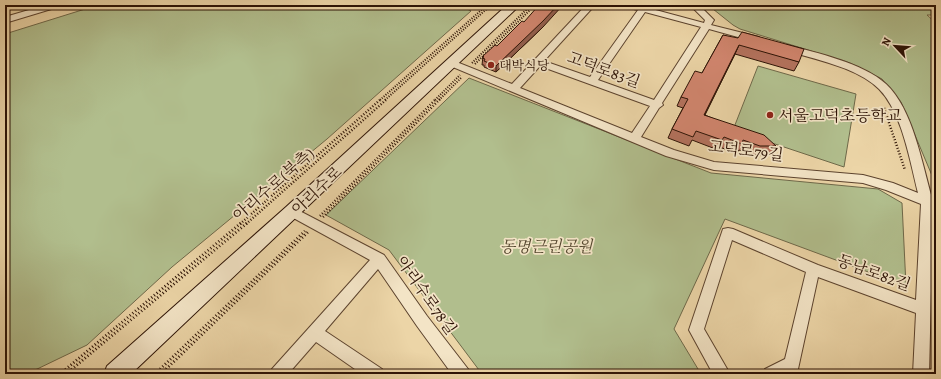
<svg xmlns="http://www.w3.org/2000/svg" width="941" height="379" font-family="Alegreya,'Noto Serif KR',serif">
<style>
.green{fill:#b1be8d;stroke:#6e6849}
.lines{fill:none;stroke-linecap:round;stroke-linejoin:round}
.street-casing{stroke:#5c432e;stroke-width:2}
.secondary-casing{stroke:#2c1205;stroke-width:2}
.path-far2{stroke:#2c1205;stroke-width:2;stroke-dasharray:1 1.5;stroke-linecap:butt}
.path-far1{stroke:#2c1205;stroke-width:2.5;stroke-dasharray:1 2;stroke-linecap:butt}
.path{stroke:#2c1205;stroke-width:3;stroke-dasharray:1 2.5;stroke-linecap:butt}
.street{fill:#f3e4c6;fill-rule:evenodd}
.secondary{fill:#f3e4c6;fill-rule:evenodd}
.wall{fill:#b5735f;stroke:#2c1205}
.shaded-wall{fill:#935e4e;stroke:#2c1205}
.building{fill:#d2866f;stroke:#2c1205}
.poi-dot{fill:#8f2418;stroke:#f3e4c6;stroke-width:1.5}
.labels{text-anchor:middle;stroke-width:3.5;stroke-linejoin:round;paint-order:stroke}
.far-poi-label{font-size:13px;fill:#2c1205;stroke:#f3e4c6;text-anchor:start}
.street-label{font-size:16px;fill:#2c1205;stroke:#f3e4c6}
.poi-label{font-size:16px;fill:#2c1205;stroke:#f3e4c6;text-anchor:start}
.park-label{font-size:16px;font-style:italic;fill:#54462e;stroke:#f3e4c6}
</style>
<rect width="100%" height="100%" fill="#ecd5a7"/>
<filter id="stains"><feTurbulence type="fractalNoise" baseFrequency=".005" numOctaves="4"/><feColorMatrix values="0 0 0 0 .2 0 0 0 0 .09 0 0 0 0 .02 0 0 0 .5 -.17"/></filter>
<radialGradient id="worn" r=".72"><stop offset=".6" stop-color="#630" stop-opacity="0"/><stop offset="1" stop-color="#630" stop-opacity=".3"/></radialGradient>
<g class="green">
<path d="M98,5H459L471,11L327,139L172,267L87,345L33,371L21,374H5V34Z"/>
<path d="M708,5H936V15H927L936,23V185L901,102L882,79L850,63L740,29L733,25Z"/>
<path d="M758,66L856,94L844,167L733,130Z"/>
<path d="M469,78L711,173L878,189L902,203L906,286L725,219L674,329L701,374H482L389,250L326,215Z"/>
</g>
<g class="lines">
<g class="street-casing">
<g id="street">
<path d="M46,5H59L58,7L5,23V17Z"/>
<path d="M586,5H595L544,61L590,77L638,10L625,7L624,5H637L704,23L705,20L690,5H699L714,20L711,25L759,37L760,39L759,41L756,42L709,29L662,103L663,105L659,108L641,137L674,150L714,162L863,175L893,183L918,193C910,161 902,112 879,89C857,67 813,59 784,50L782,48L787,45C817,53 863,63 886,84C913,109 922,164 932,198L936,200V210L933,209L929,374H913L916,313L818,277L798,369L788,374H763L765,369L785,359L806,272L732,240L704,329L730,374H713L689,330L723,229L728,228L733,229L818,265L916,300L921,204L886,190L863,183L714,170L666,156L448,65L446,63L451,60L454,61L512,84ZM645,12L701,27L654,100L598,80ZM540,66L650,106L632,133L520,88Z"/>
<path d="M292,207L384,255L427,316L468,369L470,374H452L417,326L378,269L325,331L382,369L384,374H362L316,342L288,374H270L272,369L370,260L288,215L286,212L288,209Z"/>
</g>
</g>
<g class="secondary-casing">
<path id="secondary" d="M507,5H520L131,374H104L107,366L286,207Z"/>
</g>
<g class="path-far2">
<path d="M472,63L531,5"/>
<path d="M475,64L535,5"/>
<path d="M380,100L487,5"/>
<path d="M385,100L491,5"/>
<path d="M435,100L460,75"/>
<path d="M439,100L462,77"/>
</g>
<g class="path-far1">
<path d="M884,108L905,170"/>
<path d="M320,216L436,99"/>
<path d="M323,217L440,99"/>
<path d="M240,224L381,99"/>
<path d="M246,224L387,99"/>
</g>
<g class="path">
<path d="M60,374L241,223"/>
<path d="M66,374L247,223"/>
<path d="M155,374L305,231"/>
<path d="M161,374L308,232"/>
</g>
<use href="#street" class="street"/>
<use href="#secondary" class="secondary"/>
</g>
<g class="wall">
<path d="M524,22L543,27L496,72L484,67V65H482L483,56L497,46Z"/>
<path d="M723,35L799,62L794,71L735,54L705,115L776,146L770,155H754L739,150L737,153L719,147L718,150L692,140L689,146L668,138L672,129L683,108L677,106L681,97L702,73Z"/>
</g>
<g class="shaded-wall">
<path d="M558,5H563L543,27L496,72V66Z"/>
<path d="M739,45L735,54L700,124L704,115Z"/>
</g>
<g class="building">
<path d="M539,5H558L543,21L496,66L484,61L485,59L482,58L484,57L483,56L495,45L497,46L522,21L524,22Z"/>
<path d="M742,32L804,49L799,62L739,45L704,115L764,135L776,146H760L743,140L742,144L724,137L722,140L696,131L693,137L672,129L688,99L681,97L695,71L702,73L723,35L738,38Z"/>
</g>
<g class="poi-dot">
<circle cx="491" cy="65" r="4"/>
<circle cx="770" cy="115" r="4"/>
</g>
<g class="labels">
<g class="far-poi-label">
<text x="499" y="70">대박식당</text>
</g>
<g class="street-label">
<text transform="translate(604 69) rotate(20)" y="6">고덕로83길</text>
<text transform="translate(746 150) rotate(7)" y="6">고덕로79길</text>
<text transform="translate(273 184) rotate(-41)" y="6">아리수로(북측)</text>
<text transform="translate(316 190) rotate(-43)" y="6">아리수로</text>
<text transform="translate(874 272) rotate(20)" y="6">동남로82길</text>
<text transform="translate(427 295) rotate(55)" y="6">아리수로78길</text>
</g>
<g class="poi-label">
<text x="778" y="121">서울고덕초등학교</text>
</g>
<g class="park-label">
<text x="546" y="252">동명근린공원</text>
</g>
</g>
<rect width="941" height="379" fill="none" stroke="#ecd5a7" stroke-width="20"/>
<rect x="6" y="6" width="929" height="367" fill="none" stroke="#2c1205" stroke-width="2"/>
<rect x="10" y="10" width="921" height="359" fill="none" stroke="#2c1205"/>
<g transform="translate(895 46) rotate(296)" stroke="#f3e4c6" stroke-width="3" paint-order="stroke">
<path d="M0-3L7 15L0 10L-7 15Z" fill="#2c1205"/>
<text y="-6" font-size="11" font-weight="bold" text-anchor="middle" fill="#2c1205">N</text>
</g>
<rect width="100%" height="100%" filter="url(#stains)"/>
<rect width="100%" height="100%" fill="url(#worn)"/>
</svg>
